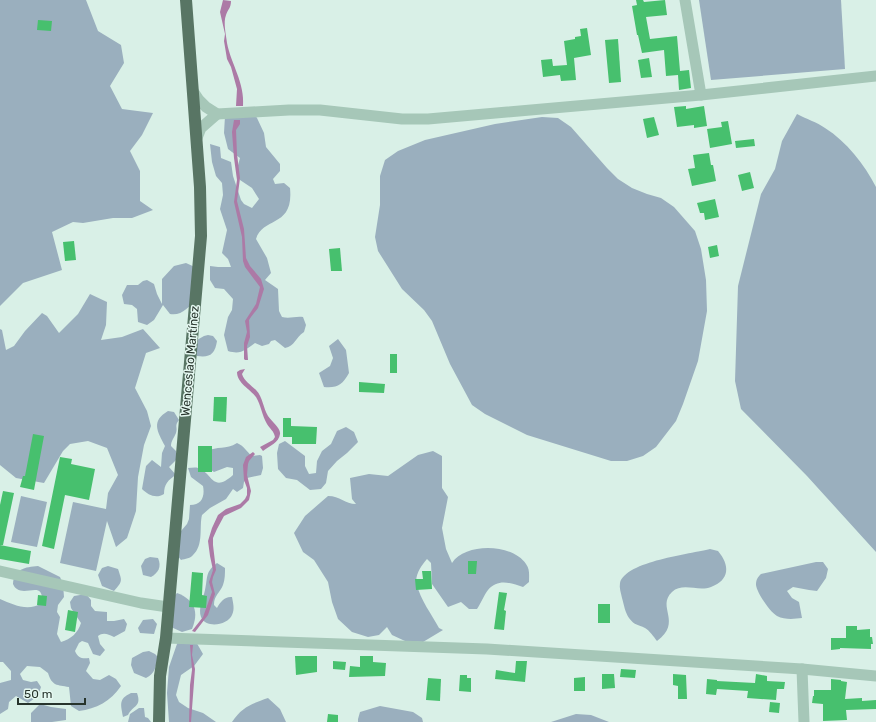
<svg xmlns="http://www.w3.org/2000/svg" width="876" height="722" font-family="Rubik,sans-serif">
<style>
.green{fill:#9aafbe}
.water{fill:#ac7aa6}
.building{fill:#47c06e}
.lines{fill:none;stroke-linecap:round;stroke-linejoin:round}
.minor{stroke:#a6c7b8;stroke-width:11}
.major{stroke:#587564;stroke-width:12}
.labels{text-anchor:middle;stroke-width:3;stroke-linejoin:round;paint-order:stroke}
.street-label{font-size:12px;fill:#27342c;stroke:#e5f8f1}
</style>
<rect width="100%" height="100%" fill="#d9f0e7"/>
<g class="green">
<path d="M0,0H86L98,31L121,45L124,63L110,86L122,109L153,113L142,135L130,151L140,171V201L153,210L132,218H113L83,223L73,222L52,232L62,270L23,283L0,306Z"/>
<path d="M699,0H841L845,69L711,80Z"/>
<path d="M250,108L257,118L264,133L266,147L280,164V171L273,179L275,184L284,183L290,188C294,228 263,216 256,239L267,258L271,273L265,280L278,289L279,311L282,317C290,319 295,316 303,317L306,325L304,332C295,338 295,346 285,348L275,340L271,341L269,344L262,346L255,343C245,350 241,355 228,351L224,335L228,317L232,310L233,299L224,289L215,288L210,280V266L218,267H231L228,259L222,253L227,230L220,209L223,195L222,183L216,176L212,162L210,144L220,147L221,158L231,162L233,176L241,200L244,204L252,208L259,199L252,188L240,180L237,169L240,158L228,149L224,133L225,116Z"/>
<path d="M797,114C806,119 817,122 825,128C847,142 864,164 876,187V552L807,476L741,409L735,381L738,286L761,194L775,169L782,141Z"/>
<path d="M542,117L558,118L571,127L607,168L618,179L632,188L647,194L661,198L674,207L695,231L701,249L706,280L707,311L698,361L683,404L676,421L656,447L643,456L627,461H611L527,435L485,414L472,405L450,364L432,321L424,310L402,289L378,251L375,237L380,205V176L385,160L398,151L425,140L495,124Z"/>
<path d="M186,263L197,268L196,299C189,307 182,316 170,314L163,305L154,320L147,325L138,322L137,309L132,305L124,304L122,295L127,285H138L143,281L147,280L154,284L157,294L162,304V279L174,266Z"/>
<path d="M90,294L107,302L106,325L101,340L122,337L143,329L160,348L146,353L135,388L147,411L151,426L144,445L138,477L136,511L127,538L116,547L107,521L96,571L60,563L73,502L106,509L108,493L118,475L107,448L88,441L70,444L63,451L44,483L16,478L0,465V329L2,330L6,350L14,346L25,331L42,313L47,316L59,333L78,314Z"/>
<path d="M208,335L213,336L217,341C215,354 210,358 197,356L195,353L197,340L204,336Z"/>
<path d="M338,339L346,350L349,373C342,385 338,388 324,387L319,373L330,366L333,358L329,346Z"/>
<path d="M168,411L174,412L179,420C174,426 178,427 176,433C174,438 171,441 171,446L176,451V460L169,467L176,475C168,480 164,484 164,494C156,499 148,495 142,489L146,466L152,460L161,467L162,453L165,446C157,431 151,421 168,411Z"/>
<path d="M346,427L354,432L358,442L347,453L337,461L328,471L326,483L321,489L310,490L297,480L286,478L278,469L277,453L279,444L285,441L305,456V466L309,474L316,473L317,461L322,451L331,444L337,431Z"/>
<path d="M237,443C244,446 246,451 252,456L260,455L262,456L263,468L261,475L247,478L244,482L243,488L237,492L233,489L226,499L210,508L202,515C199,527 204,545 193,555C191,558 185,559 181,560L176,554L181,531L187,524L189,519L190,505C202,505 205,496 203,486L191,477L188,468C191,468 195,467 198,468C212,472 212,494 233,475V468L227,467L214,472L207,467V451C217,446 226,450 237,443Z"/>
<path d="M433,451L442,456V488L448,497L442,528L446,549L452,563C466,542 513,544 526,564C530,569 529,576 529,582L523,587C511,583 498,578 488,590C484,595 481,603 477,609H469L461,602L448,607L432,584L431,563L427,559C421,566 414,576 417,585C420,599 432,615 439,628L443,630L423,642L405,641L392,635L387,627L379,635L368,637L352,632L338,619L332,602L328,582L314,560L303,552L294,533L305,516L328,496C340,496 345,504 356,504L352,499L350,478L369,474L388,476L418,455Z"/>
<path d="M21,496L47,502L37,547L11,542Z"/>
<path d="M710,549L718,551C730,565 730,580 711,587C698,592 683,582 672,592C656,607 683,622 657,641C654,637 649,630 645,628C638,624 635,626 629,618C625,612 624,605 622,598C621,593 619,588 620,583C626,561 691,554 710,549Z"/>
<path d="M150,557L158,558C162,567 158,573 151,577L143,575L141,566L145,559Z"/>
<path d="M816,562H823L828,569L826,578L817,591L809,590L793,587L787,591L792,598L799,602L802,618C794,619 785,620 777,616C770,612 757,593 756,585C756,579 758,577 761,574Z"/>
<path d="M217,563L225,568C225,574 225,579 223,585C220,593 214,595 214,605L217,608C220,602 225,596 232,597C233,603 235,609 232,615C228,625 206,629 201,617C198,608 203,599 205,590C208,577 205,572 217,563Z"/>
<path d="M38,566L60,577L63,584L64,597L58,605L57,612L60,617L57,634L61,642C71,639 78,633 81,623L71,608L70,602L74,596L86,594L91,600V606L95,611L107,612V621H114L124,619L127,624L125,631L114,637C108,634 103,632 98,636L100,644L105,650L100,656L93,654L88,643L82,641L79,643L75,651C78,658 82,659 89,658L90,663L86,671L93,679L100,680L109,675L116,679L121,686C111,701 96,709 79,711L71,706L69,687C57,685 52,686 48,673L40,667L27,666L20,674L23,680L31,682L37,681L41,687L38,696L28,703L16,696L9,702L8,709L0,714V683L11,680V671L3,662H0V599C14,605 28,612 42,603C44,580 27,596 17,589C15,588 14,586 13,584C14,569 25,567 38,566Z"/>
<path d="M108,566L118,569C122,581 123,581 114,591L102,586L98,575L102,568Z"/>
<path d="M177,593C195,600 199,612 192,629L182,632L171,627L173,597Z"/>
<path d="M153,619L157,624L154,634L140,633L138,628L143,620Z"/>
<path d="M195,640L203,654L194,666L181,675L176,695L179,702L188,708L203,713L216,722H169L167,693L169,667L178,641Z"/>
<path d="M149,651L155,654L158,657C156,666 155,674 146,678L134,673L131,665L132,658L143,652Z"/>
<path d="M131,693H137C142,707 133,705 128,715L123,717C121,705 118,699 131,693Z"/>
<path d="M268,698L280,709L286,722H232C242,707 251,704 268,698Z"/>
<path d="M40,704L51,707L66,709V720L52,722H31V713Z"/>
<path d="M380,706L413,712L422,718L423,722H358V719L360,712Z"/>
<path d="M139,708H144L145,717L148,718L151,722H128L130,714Z"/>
<path d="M576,714L591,715L609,722H551Z"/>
</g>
<g class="water">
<path d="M223,0L231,1C231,8 228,9 226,15C223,22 226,35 227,43C231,64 245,83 243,106H236L237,89L231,67L227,59L224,41L225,34L220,12Z"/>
<path d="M234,120H240V124L236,130L237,154L240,178L237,201L244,229L246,258L250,266L261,279L264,289L258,308L251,317L249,320L250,337L247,346L248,360H245L244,359V343L247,332L245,321L256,304L260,287L245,267L243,261L242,237L234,202L237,180L234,158L232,132Z"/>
<path d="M245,369L242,374C244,381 251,385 256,390C263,397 263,408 268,416C271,421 281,428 280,434C279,443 269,446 263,451L260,447L273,440L275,437C274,431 270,429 267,424C262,416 261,405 256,397C250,389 237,383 237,372L240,370Z"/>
<path d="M253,452L255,454L249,461L248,464L247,475L251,491L249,500L241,508L224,516L217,529L213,538V545L216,570L213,577L212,582L215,594L208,615L195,632L192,631L203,617L212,592L209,582L213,570L210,556L208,541L212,528L218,515L226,509L240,504L245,499L247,495V488L244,480L243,465L246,457Z"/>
<path d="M190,645H193L192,655L195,669L191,722H189L190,685L192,670Z"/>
</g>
<g class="building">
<path d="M636,0H643L644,2L665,0L667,15L646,17L650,39L677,36L680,71L689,70L691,88L679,90L678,75L666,76L664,50L642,53L638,35H637L632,6L637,5Z"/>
<path d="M38,20L52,21L51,31L37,30Z"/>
<path d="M587,28L591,55L574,58L576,80L561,81L560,75L543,77L541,60L552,59L553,66L567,65L564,41L575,39V37L581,36L580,29Z"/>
<path d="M618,39L621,82L609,83L605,40Z"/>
<path d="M649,58L652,77L641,78L638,60Z"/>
<path d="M686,106V109L704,106L707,126L694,128V125L677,127L674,107Z"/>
<path d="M654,117L659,135L647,138L643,119Z"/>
<path d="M728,121L732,144L710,148L707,129L722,127L721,122Z"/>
<path d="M754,139L755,146L736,148L735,141Z"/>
<path d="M709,153L711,165H713L716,181L692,186L688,169L695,168L693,155Z"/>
<path d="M750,172L754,188L742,191L738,175Z"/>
<path d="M715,199L719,217L705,220L704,213H700L697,203Z"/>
<path d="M74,241L76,260L65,261L63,242Z"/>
<path d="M717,245L719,256L710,258L708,247Z"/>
<path d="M340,248L342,271H331L329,249Z"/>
<rect x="390" y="354" width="7" height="19"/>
<path d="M359,382L385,384L384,393L359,392Z"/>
<path d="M214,397H227L226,422L213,421Z"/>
<path d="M283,418H291V426L317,427L316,444H292V437H283Z"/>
<path d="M33,434L44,436L34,490L20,487L23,476H25Z"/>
<rect x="198" y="446" width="14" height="26"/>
<path d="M60,457L72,459L71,464L95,469L89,500L65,495L54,549L42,546Z"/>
<path d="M3,491L14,493L3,545H0V505Z"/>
<path d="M0,545L31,551L29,564L0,559Z"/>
<path d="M468,561H477L476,574H468Z"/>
<path d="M422,571H431L432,589L416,590L415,579H423Z"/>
<path d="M192,572L203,573L202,595L207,596L206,608L189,607Z"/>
<path d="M499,592L507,593L504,610L506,611L504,630L494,629Z"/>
<path d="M38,595L47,596L46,606L37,605Z"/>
<rect x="598" y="604" width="12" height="19"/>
<path d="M68,610L78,612L75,632L65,630Z"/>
<path d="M846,626H857V630L870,629V637H872L873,644H871V649L840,648V649L831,650V638H846Z"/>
<path d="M295,656H317V672L296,675Z"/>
<path d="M360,656H373V662L386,663L385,676L349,677L350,666L360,667Z"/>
<path d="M333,661L346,662L345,670L333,669Z"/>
<path d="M516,661H527L525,682L495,679L496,670L515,673Z"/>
<path d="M621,669L636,670L635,678L620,677Z"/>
<path d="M602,674H614L615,688L602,689Z"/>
<path d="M673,674L686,675L687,699H678V686L673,685Z"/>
<path d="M756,674L767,676V681L785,682L784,689H777L776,700L747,698L748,691L717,689L716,695L706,694L707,679L717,680V681L755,683Z"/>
<path d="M460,675H467V678H471V692L459,691Z"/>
<path d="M585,677V691H574V678Z"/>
<path d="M428,678L441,679L440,701L426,700Z"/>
<path d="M831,679L841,680V681L847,682L845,699L862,698V701L876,700V709L846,710L847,720L823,721V704L812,703L813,696H814V690H831Z"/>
<path d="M770,702L780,703L779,713L769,712Z"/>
<path d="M328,714L338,715V722H327Z"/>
</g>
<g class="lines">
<g class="minor">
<path d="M685,0L701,95"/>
<path d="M193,91L199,100L206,107L217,114L289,110H320L402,119H428L701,95L876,76"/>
<path d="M197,138L201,128L217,114"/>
<path d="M0,571L141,603L168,607"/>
<path d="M166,638L487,649L802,669L876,676"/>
<path d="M802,669L804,722"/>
</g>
<path class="major" d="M159,722L160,676L166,638L201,236L200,187L186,0"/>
</g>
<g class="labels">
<g class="street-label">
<text transform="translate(190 361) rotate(-85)" y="4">Wenceslao Martínez</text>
</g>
</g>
<path d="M18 698v6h67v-6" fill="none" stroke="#27342c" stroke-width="2"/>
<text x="24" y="698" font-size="12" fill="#27342c" stroke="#e5f8f1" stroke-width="3" paint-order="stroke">50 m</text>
</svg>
